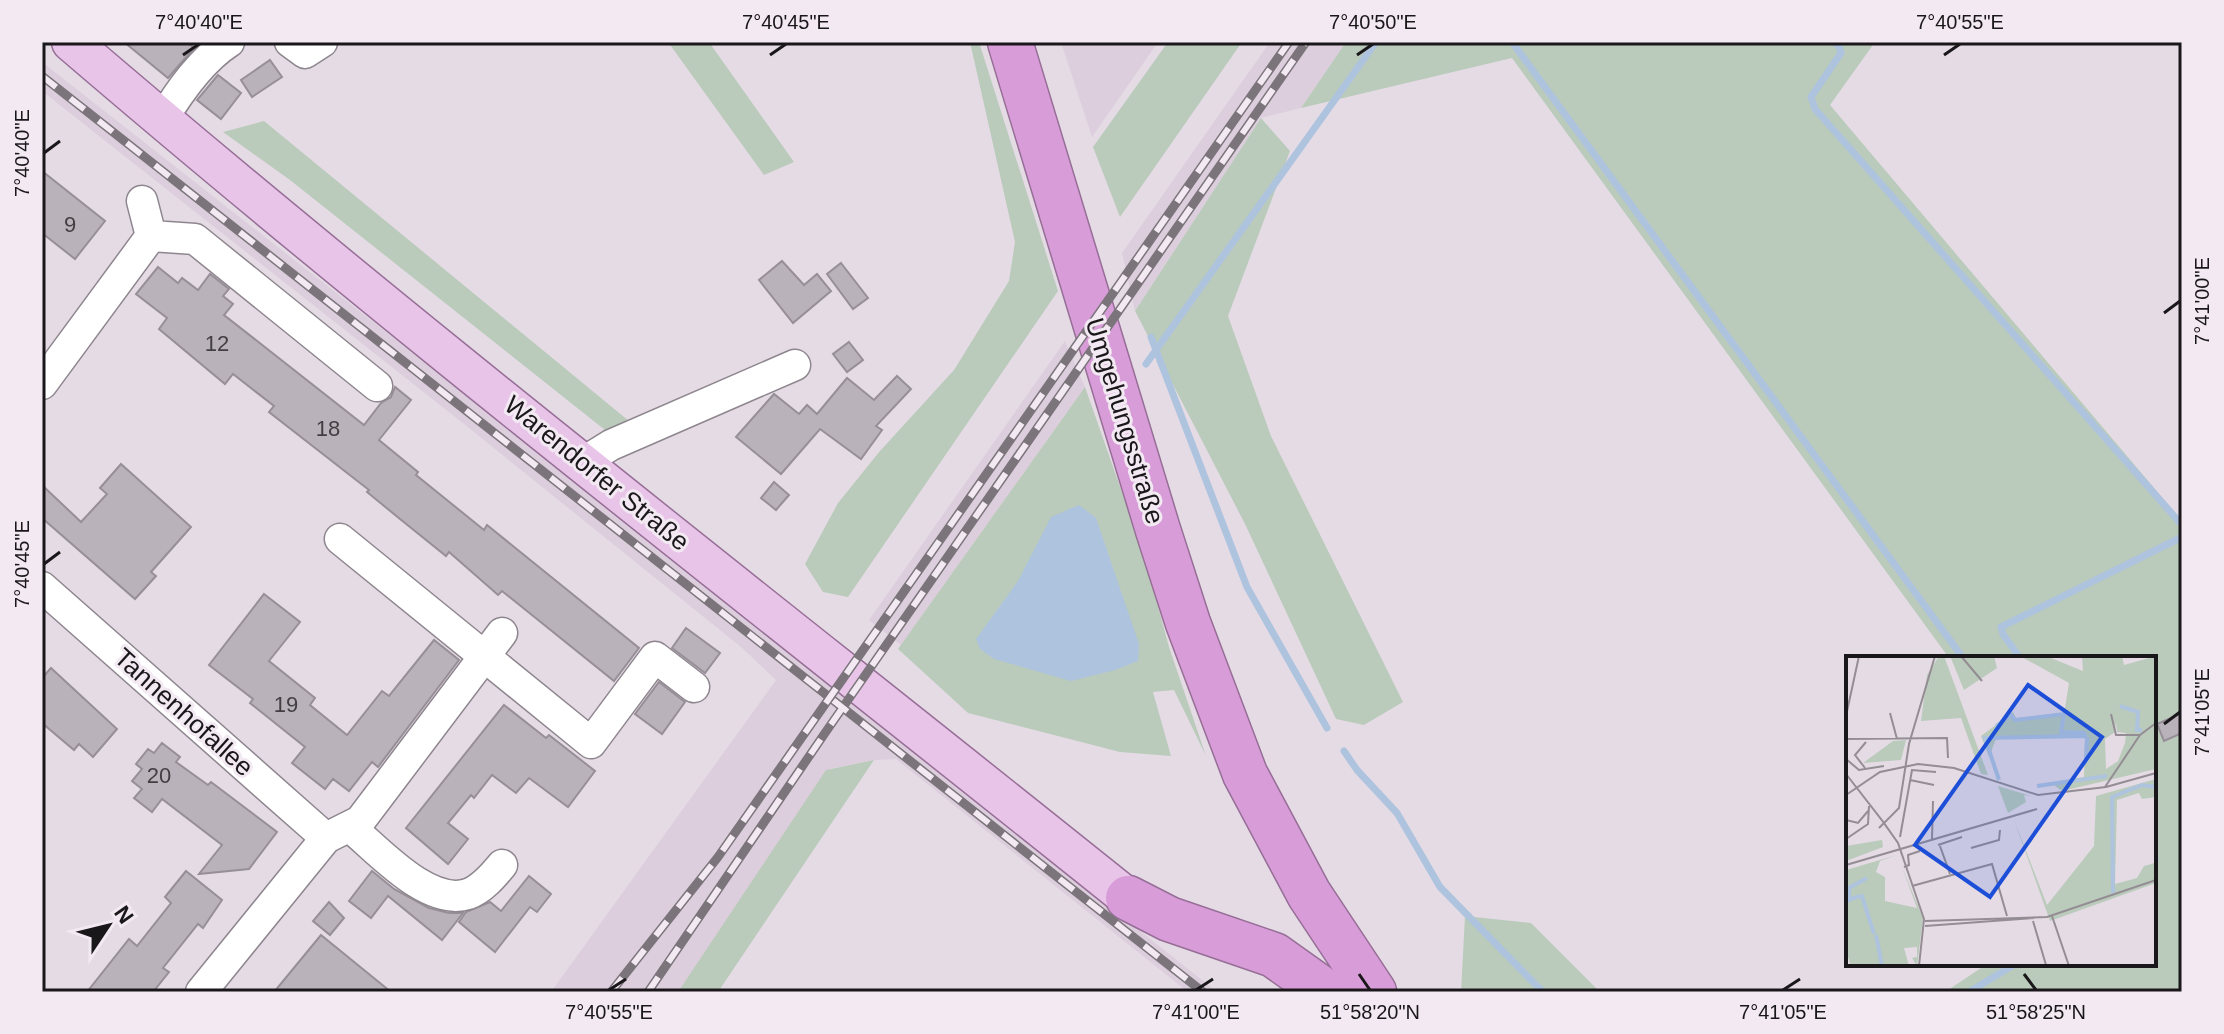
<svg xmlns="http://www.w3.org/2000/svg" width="2224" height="1034" font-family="Helvetica,sans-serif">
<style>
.built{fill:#dccedd}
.green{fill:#bacbbb}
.water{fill:#aec3de}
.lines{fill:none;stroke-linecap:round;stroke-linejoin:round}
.stream{stroke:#aec3de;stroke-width:7}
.building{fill:#bab2ba;stroke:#978f97;stroke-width:2}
.minor-casing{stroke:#8e868e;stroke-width:33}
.major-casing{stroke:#966e96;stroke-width:41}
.highway-casing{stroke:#966e96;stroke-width:47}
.minor{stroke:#fff;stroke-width:30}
.major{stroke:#e8c4e8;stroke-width:38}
.highway{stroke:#d89dd9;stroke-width:44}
.rail-casing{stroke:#7b757b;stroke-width:9}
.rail{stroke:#f2e9f2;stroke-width:6;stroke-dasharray:18;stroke-linecap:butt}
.ticks{fill:none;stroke:#1a171a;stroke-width:3}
.labels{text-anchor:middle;stroke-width:6;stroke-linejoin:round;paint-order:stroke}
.number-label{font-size:22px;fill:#423e42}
.street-label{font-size:26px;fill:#1a171a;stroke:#f2e9f2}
.inset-river{fill:none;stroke:#aec3de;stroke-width:4}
.inset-road{fill:none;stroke:#948d94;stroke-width:2}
.view{fill:#1d4ed8;fill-opacity:0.15;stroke:#1d4ed8;stroke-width:4}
.inset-edge{fill:none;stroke:#1a171a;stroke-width:4}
.neatline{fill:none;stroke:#1a171a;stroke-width:3}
.ticks-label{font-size:20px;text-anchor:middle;fill:#1a171a}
</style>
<rect width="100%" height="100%" fill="#e5dbe5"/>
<g class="built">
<path d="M1061,42H1158L1092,137Z"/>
<path d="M1270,42H1346L1301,108L1261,118L1135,311L1122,253Z"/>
<path d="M42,62L390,335L1217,992H1188L896,759L874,760L829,769L679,992H551L776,680L741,647L459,420L42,91Z"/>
<path d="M1065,341L1085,387L901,645L869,620Z"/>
</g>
<g class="green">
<path d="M668,42H709L794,162L764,175Z"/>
<path d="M970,42H979L1058,291L848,597L823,592L805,564L838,503L880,451L954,370L1009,281L1015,242Z"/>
<path d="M1168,42H1242L1120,217L1093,147Z"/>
<path d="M1346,42H1875L1830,105L2182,521V992H1945L1987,964H2154V658H1949L1512,58L1301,108Z"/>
<path d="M1261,118L1290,151L1228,316L1271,436L1403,702L1364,725L1336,719L1245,524L1135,311Z"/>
<path d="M264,121L635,426L605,430L290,180L223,132Z"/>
<path d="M1085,387L1144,555L1169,647L1206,756L1174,690L1153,692L1171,756L1120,752L968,713L898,649Z"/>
<path d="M874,760L718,992H678L826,770Z"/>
<path d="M1465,916L1531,923L1600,992H1461Z"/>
</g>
<path class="water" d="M1079,505L1096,518L1139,644L1138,661L1115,670L1071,681L994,659L980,649L976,639L1018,581L1051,517Z"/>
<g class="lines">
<g class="stream">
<path d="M1512,42L1963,658"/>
<path d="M1834,42L1839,46L1841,53L1811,97L1815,109L2182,525"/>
<path d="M1151,337L1247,587L1327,728"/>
<path d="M1146,364L1376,42"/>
<path d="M2020,658L2003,634L2001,627L2182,537"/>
<path d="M1344,751L1357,770L1397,813L1440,887L1543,992"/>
<path d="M2154,858L2155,859"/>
<path d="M1969,992L2015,964"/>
</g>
</g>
<g class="building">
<path d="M124,42H187L194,48L168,78Z"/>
<path d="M270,60L282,77L252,97L241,80Z"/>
<path d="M218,75L241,93L221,119L197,100Z"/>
<path d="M42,171L105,221L75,259L42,233Z"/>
<path d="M782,261L804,285L817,274L831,291L793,323L759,280Z"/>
<path d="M841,263L868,298L853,309L827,274Z"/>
<path d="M158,267L178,283L182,278L198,290L210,274L229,289L223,296L233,304L224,315L364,425L381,403L391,397L395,387L411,400L379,440L418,472L416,475L484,530L487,525L639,648L614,681L502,591L498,595L449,552L446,556L400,519L367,492L369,490L269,412L274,406L233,374L225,384L159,329L167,318L136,294Z"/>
<path d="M849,342L863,360L847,372L833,354Z"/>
<path d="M897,376L911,389L876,426L882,430L861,459L820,429L781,474L736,437L774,394L799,414L807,405L817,414L847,378L874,400Z"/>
<path d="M121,464L191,527L151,572L156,576L135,599L42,518V485L81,522L107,494L100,488Z"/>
<path d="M774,482L789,495L776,510L761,498Z"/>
<path d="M264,594L300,622L269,661L315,698L310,705L347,735L382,691L389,696L434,640L459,660L378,767L372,762L349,791L333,779L325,789L292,763L305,747L250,703L253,699L209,665Z"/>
<path d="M686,628L720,653L705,673L672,648Z"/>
<path d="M51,668L117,729L93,757L79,744L74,750L42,723V678Z"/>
<path d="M659,682L685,702L662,734L635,714Z"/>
<path d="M504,705L546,738L549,735L595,771L568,807L529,778L516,793L492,775L474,798L471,795L448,823L468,839L448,864L406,828Z"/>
<path d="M2182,713V733L2164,741L2157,724Z"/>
<path d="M162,743L180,757L176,762L208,785L211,782L277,832L249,869L199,874L222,845L162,799L152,812L134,798L142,789L132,781L142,769L136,764L148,749L154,753Z"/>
<path d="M186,871L222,900L203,928L198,924L163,968L169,972L153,992H87L129,939L137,946L171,903L165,897Z"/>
<path d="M372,871L394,889L429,908L449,913H463L442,940L388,896L371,918L349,901Z"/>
<path d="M529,876L551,894L537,912L530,907L495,952L459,922L466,912L490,902L501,911Z"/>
<path d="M329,902L344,918L330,935L313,921Z"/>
<path d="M321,935L391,992H274Z"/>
</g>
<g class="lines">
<g class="minor-casing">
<g id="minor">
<path d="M290,42L305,53L322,42"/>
<path d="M162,120C179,92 201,60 229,42"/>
<path d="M142,201L151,236L195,239L377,386"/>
<path d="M42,384L151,236"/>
<path d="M582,463L611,445L795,365"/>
<path d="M340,539L591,743L655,657L694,687"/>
<path d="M42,587L326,838L201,992"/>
<path d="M350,827C378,850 428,907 468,894C482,889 493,876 502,865"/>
<path d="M326,838L360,821L502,633"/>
</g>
</g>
<g class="major-casing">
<path id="major" d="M71,42C415,337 774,614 1128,898"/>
</g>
<g class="highway-casing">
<g id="highway">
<path d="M1010,42L1158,530L1188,623L1245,774L1309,894L1374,992"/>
<path d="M1128,898L1169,919L1274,955L1326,992"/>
</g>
</g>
<use href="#minor" class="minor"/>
<use href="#major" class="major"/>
<use href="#highway" class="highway"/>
<g class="rail-casing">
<g id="rail">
<path d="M42,76L1203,992"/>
<path d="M611,992L718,857L1289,42"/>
<path d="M648,992L825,733L1306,42"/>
</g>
</g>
<use href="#rail" class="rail"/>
</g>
<path class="ticks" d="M183,55L199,44M770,55L786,44M1357,55L1373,44M1944,55L1960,44M44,153L60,141M2164,313L2180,301M44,564L60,552M2164,724L2180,712M1359,974L1370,990M2024,974L2036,990M609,990L626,979M1196,990L1213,979M1783,990L1800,979"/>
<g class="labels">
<g class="number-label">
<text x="70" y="232">9</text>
<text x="217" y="351">12</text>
<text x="328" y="436">18</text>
<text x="286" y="712">19</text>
<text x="159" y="783">20</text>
</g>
<g class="street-label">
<text transform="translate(1125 421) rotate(73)" y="9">Umgehungsstraße</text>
<text transform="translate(597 473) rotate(39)" y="9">Warendorfer Straße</text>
<text transform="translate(184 712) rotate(42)" y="9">Tannenhofallee</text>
</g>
</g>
<g transform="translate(1846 656)">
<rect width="310" height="310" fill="#e5dbe5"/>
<path d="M93,0H98L142,119L135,118L115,62L75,65L81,19ZM104,0H148L151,12L118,34ZM174,0H200L237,15L236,0H276L278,9L310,0V113L216,135L209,130L213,125L238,121L239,81L150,83L143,101L135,80L167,56L170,62L218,58L223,27ZM270,66L271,76L280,77L279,87L272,105L260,113L259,83L269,76ZM60,84L55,104L17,107L47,85ZM310,123V141L296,143L293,137L271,144L269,228L291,222L298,210L309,207L310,227L204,265L168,164L201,249L248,190L250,140ZM152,130L185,140L178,139L180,146L162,157ZM36,184L37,191L0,205V190ZM51,199L34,205L30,216L39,221V245L71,252L56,211L77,262L71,310L66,302L71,301V291L58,292L63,310H5L0,295V214Z" fill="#bacbbb" fill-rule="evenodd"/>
<path class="inset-river" d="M274,50L292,56L291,74H296M150,70L165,59L169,64L218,58L215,76L240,77M240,107L241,81M153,124L139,82L241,80M191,130L261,120M267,237L266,141L296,129L310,131M7,242L16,240L28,278M7,242L3,244V232L21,222M30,279L36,310"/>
<path class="inset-road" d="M115,0L136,25M44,57L51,83M265,58L270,79H294M0,60L13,0M0,83L101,82L102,102M0,103L13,114L38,110M19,112L9,99L20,86M0,118L38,167L33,172M64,124L88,129M259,131L294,79L310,67M260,131L310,117M0,139L34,116L72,108L108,112L192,139L260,131M0,164L12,167L22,155M54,181L66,114L90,116M0,183L22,168L23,150M86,183L87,145M92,189L116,181M94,190L104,218M125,192L153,184L154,174M0,209L191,153M58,211L63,209L62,199L74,195M66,230L146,208L161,260M206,260L223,310M79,265L201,261L310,224M187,265L200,309M79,270L188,262M73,310L78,263L52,187L38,167L53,152L63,88L89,0"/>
<path class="view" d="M182,29L256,81L144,241L69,189Z"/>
<rect width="310" height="310" class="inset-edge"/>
</g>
<rect width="2224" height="1034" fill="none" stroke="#f2e9f2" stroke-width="88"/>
<g transform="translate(108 926) rotate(55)" stroke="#f2e9f2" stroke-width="6" paint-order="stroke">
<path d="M0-6L14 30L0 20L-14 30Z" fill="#1a171a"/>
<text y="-12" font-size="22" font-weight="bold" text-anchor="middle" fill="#1a171a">N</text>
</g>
<rect x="44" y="44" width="2136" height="946" class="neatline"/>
<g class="ticks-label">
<text x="199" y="29">7°40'40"E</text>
<text x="786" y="29">7°40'45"E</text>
<text x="1373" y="29">7°40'50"E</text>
<text x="1960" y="29">7°40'55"E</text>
<text transform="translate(22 153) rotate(-90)" y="7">7°40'40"E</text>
<text transform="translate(2202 301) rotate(-90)" y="7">7°41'00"E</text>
<text transform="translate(22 564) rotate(-90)" y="7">7°40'45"E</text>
<text transform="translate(2202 712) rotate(-90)" y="7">7°41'05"E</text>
<text x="609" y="1019">7°40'55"E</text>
<text x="1196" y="1019">7°41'00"E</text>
<text x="1370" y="1019">51°58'20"N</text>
<text x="1783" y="1019">7°41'05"E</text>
<text x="2036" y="1019">51°58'25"N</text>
</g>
</svg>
